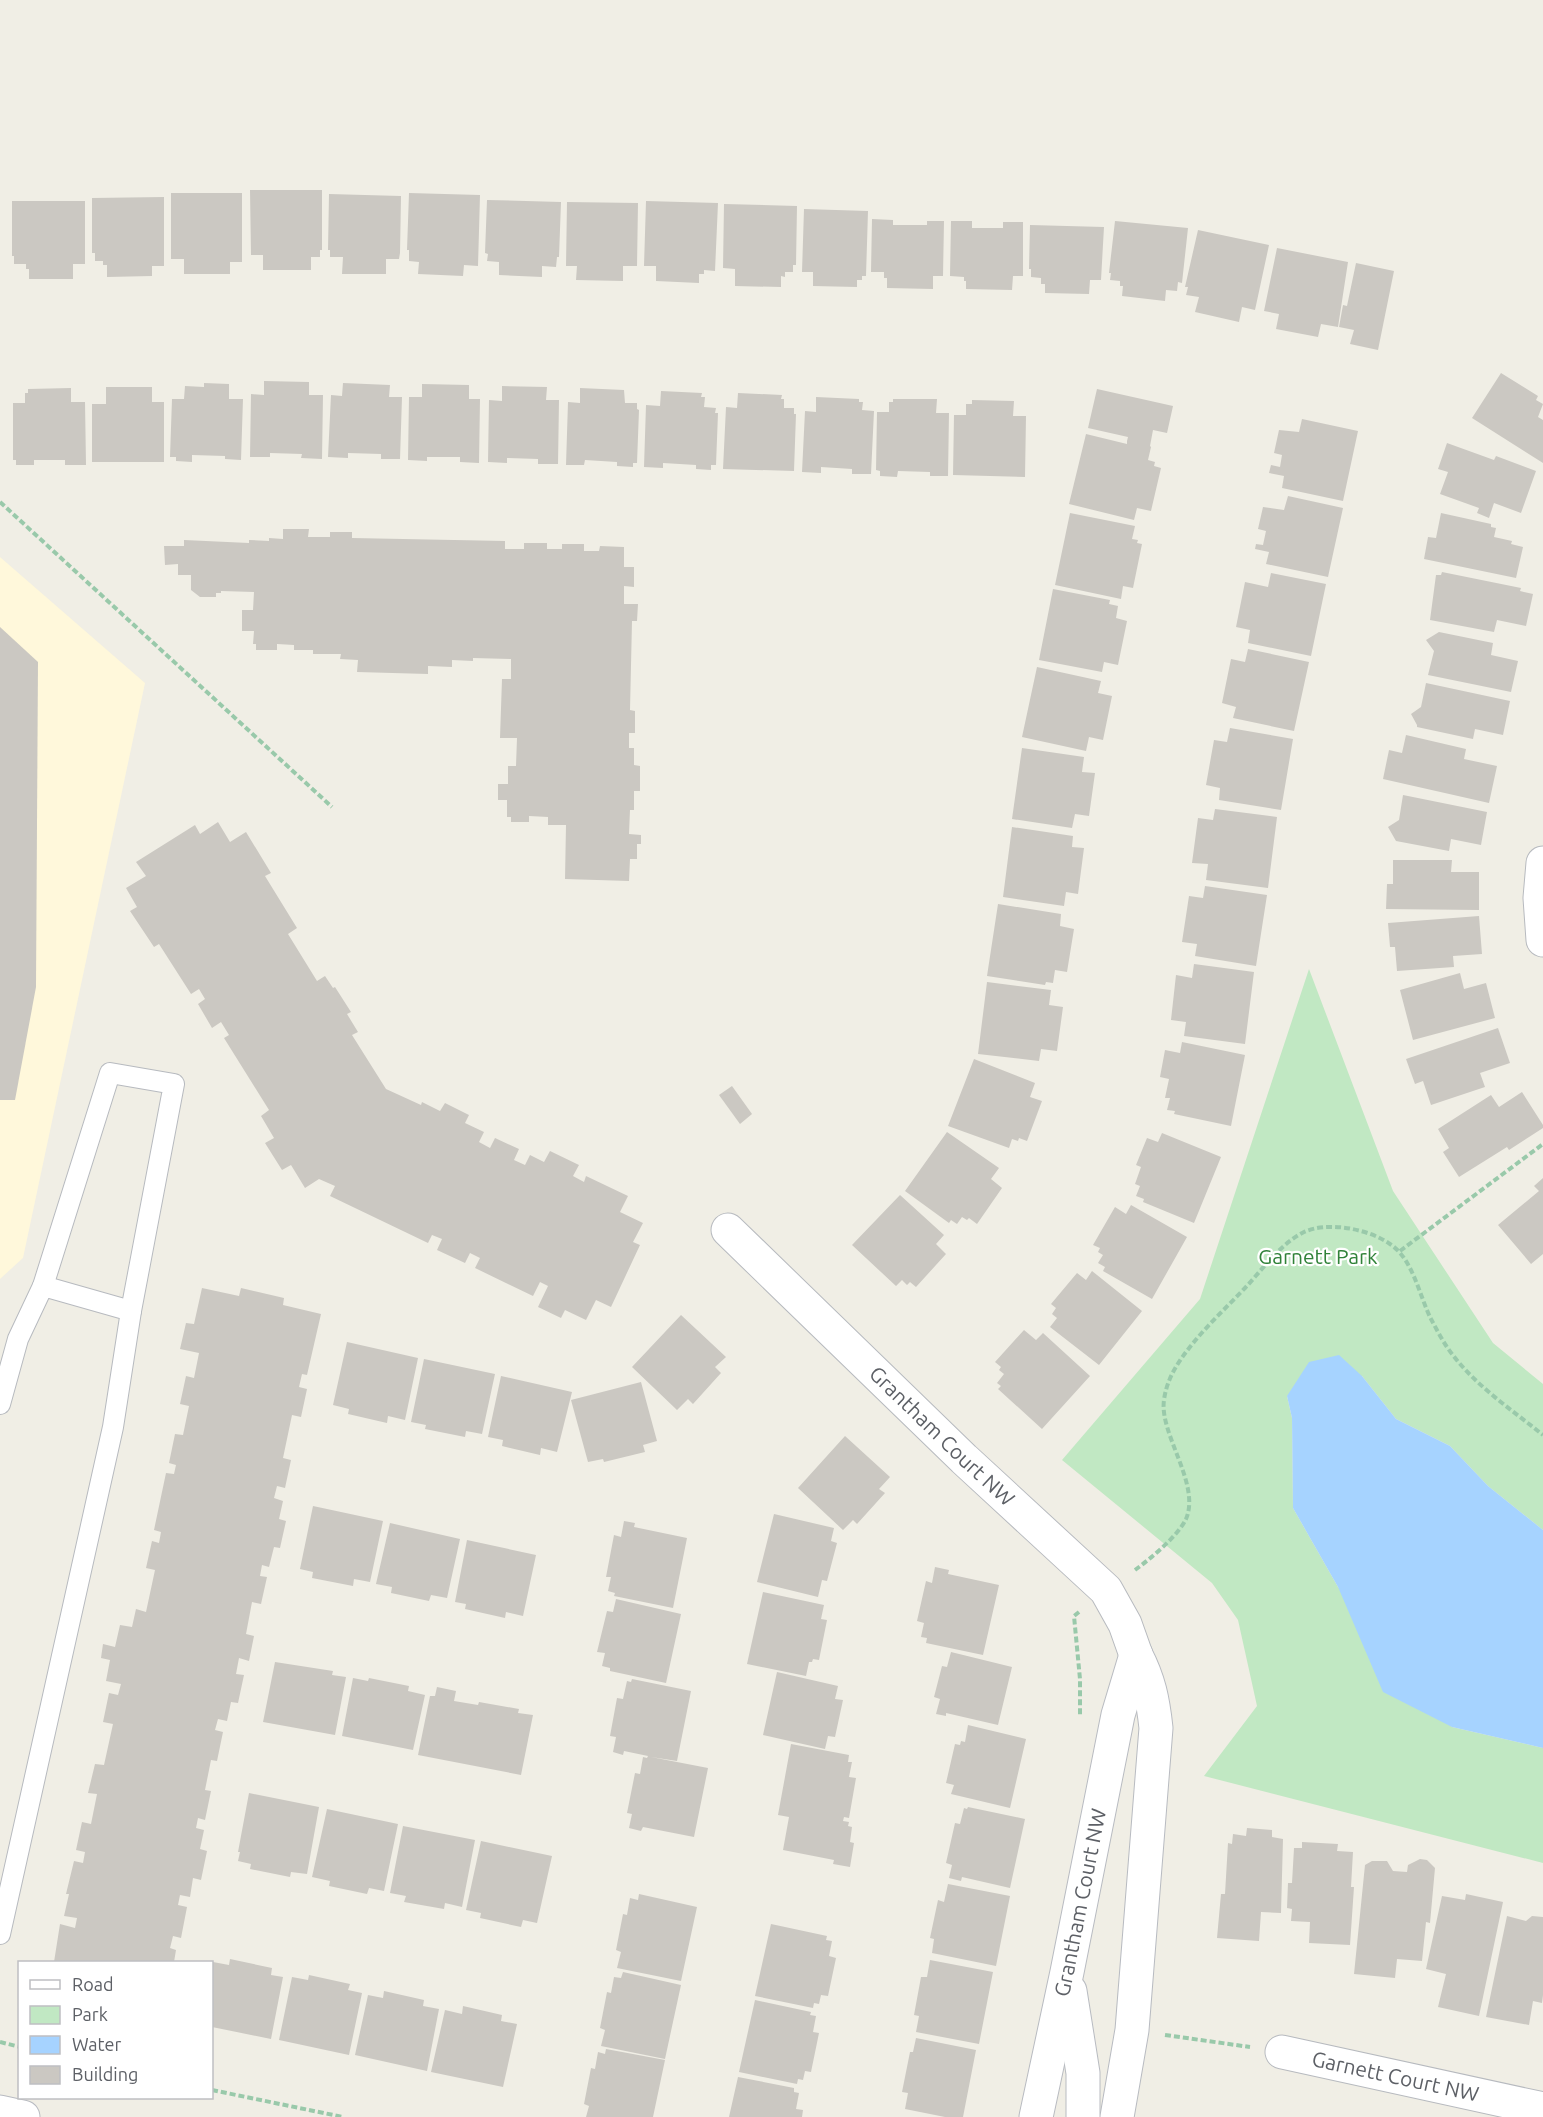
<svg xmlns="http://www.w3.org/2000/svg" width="1543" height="2117" font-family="Ubuntu,sans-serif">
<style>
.commercial{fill:#fff8db}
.green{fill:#c1e8c3}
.water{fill:#a6d3ff}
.building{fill:#cbc8c2}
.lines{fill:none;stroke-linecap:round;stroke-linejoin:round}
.lane-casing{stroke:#b7babf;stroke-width:22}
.street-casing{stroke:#b7babf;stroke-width:35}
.secondary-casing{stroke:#b8bbc1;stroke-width:35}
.path{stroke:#99c9aa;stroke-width:4;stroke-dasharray:6 3;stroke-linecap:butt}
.lane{stroke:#fff;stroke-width:20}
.street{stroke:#fff;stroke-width:33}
.secondary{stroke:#fff;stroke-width:33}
.labels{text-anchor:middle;stroke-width:4.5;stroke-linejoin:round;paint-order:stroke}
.park-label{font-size:21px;fill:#308239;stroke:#fff}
.street-label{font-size:21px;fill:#5d6066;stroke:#fff}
</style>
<rect width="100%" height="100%" fill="#f0eee5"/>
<path class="commercial" d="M0,557L145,683L23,1258L0,1279Z"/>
<path class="green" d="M1309,969L1393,1191L1493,1343L1543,1384V1530L1488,1486L1450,1446L1396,1419L1362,1376L1287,1396L1292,1418L1293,1508L1338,1587L1452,1727L1543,1748V1863L1204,1776L1257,1706L1238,1620L1212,1583L1062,1460L1200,1299Z"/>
<path class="water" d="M1339,1355L1362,1376L1396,1419L1450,1446L1488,1486L1543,1530V1748L1452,1727L1383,1692L1338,1587L1293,1508L1292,1418L1287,1396L1309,1362Z"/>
<g class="building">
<path d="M250,190H322V250H320V257H311V270H263V255H251Z"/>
<path d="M171,193H242V262H230V274H184V259H171Z"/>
<path d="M409,193L480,195L478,266L464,265L463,276L418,274L419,262L409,261V250H407Z"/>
<path d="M329,194L401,196L400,253L399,259H386V274H342L343,257H330V250H328Z"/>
<path d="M164,197V266H152V276L107,277V265H103V261H95V253H92V198Z"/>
<path d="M487,200L561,202L559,257H557L556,267L542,266V277L499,275V262L487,261L488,254L485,253Z"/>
<path d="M12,201H85V264H73V279H29V269H26V264H14V256H12Z"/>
<path d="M646,201L718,203L715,271L704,270V274H699V283L656,281V266H644Z"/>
<path d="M567,202L638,203L637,266H623V281L576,280L577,266H566Z"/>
<path d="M724,204L797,206L796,265H793V272H785V277L781,276V287L735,286V269L723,268Z"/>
<path d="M804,209L868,211L866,276H862V280H857V287L813,286V272H802Z"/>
<path d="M872,219L893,220V225H927V221H944L943,276H933V289L887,288V278H884V272H871Z"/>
<path d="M951,221H972V228H1003V222H1023V276H1013L1012,290L966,289V281H964V277L950,276Z"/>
<path d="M1115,221L1188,228L1182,283L1178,282L1177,291L1166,290L1165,301L1122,296L1123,286H1120V281L1110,280L1111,273H1109Z"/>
<path d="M1030,225L1104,227L1101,280H1090L1089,294L1045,293V284H1041V278L1031,277V269H1029Z"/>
<path d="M1198,230L1269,245L1255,310L1242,307L1239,322L1195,312L1199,297L1186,295L1188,287H1185Z"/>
<path d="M1277,248L1348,262L1338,327L1321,324L1318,337L1276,329L1279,314L1264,311Z"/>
<path d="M1356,263L1394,271L1378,350L1350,344L1354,330L1339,327L1343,305L1347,306Z"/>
<path d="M1501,373L1538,396L1536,400L1543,404L1538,417L1543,420V463L1472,418Z"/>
<path d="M264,381L309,382V395H323L322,459L301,458L302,454L270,453V457H250L251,394L264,395Z"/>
<path d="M204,383L229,384V399H243L241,460L225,459V456L192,455V462L176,461V457H170L172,399H184L185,386L204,387Z"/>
<path d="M343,383L390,385L389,397H402L400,459H381V454L348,453V458L328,457L331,395L342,396Z"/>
<path d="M422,384L469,385V399H480L479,463L460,462V457H427V461L408,460L409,397H422Z"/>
<path d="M502,386L547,387L546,400H559L558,464H538V459L507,458V463L488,462L489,400L502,401Z"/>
<path d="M106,387H152V402H164V462H92V404H106Z"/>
<path d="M71,388V402H85L86,465H65V460H34V465H16V460H13V403H25V393H28V389Z"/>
<path d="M580,388L624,390L625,403H637V409L639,410L637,463H633V467L617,466V462L585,460L584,465H566L568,402L580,403Z"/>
<path d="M1097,389L1173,406L1167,433L1153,430L1150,446L1151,447L1148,460L1155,462L1154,466L1161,468L1151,511L1137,508L1134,520L1069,504L1086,434L1127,444V441L1128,437L1088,428Z"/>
<path d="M661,391L702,393L701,397H705L704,407L716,408L715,413H718L716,465H711V470L696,469V465L663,463V468L644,467L646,405L660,406Z"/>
<path d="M738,393L782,395L781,399H784V408H794V414H796L794,471L723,469L726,407L737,408Z"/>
<path d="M816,397L859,399V402H863L862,410L874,411L871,474H852V469L821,467V473L802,472L805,411L816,412Z"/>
<path d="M893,399H937L936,413H949L948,476H930V472L898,471L897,477L880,476V471L876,470L877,412H889V402H893Z"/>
<path d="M972,400L1014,401L1013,416H1026L1025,477L953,475L954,415H966V404H972Z"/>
<path d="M1302,419L1358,431L1343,501L1282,488L1284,476L1269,473L1271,465L1280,467L1282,455L1274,453L1279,430L1299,432Z"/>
<path d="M1447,443L1494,460L1496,456L1536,471L1521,513L1494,503L1489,518L1477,513L1479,508L1440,494L1448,472L1438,469Z"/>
<path d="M1288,496L1343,508L1328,577L1266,564L1269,552L1255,549L1256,544L1263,545L1266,531L1258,529L1263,507L1284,510Z"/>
<path d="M1070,513L1135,526L1132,539L1138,540L1137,543L1142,544L1133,588L1123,586L1121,599L1055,585Z"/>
<path d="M1441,513L1491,524V527L1496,528L1494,537L1512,541L1511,544L1523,547L1516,578L1424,559L1428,537L1436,538Z"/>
<path d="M283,529H309L308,537H330V532H352V538L505,541V549H524V543H547V549H562V544H584V551H599L600,546L624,547V567H634V587L624,586V604H638L637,621H632L630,710L635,711V733H629V748H634V765L640,766V791H634V810H630L629,834L641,835V844H637V859H630L629,881L565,879L566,825H548V817L529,816V822H511V817H507V800H498V784H508V766H516L517,738H500L502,679H511V659L473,658V661L452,660V667L428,666V674L357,672L358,660L340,659L341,654H313V650H294V645L277,644V650H256V644H253L254,631H242V610H253L254,592L221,591V593H216V597H200L191,590V575H178V564L165,565L164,546H184V540L249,543V540L269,541V538L283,539Z"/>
<path d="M1442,572L1521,588L1520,591L1533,594L1526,626L1497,620L1494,632L1430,620L1436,575H1441Z"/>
<path d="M1271,573L1326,584L1311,656L1248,643L1250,630L1236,627L1245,582L1268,587Z"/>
<path d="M1053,589L1110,600L1109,604L1118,606L1116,618L1127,621L1118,665L1104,662L1102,672L1039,660Z"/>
<path d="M0,627L38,662L36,987L15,1100H0Z"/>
<path d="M1439,632L1493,643L1491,655L1518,661L1511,692L1428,675L1434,651L1426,640Z"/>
<path d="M1248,649L1309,662L1294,731L1233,718L1236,707L1222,703L1231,659L1245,662Z"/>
<path d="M1037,667L1101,681L1098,693L1112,696L1103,740L1089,737L1086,751L1022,737Z"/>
<path d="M1426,683L1510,701L1503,735L1475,729L1473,739L1417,727V725L1411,714L1421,707Z"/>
<path d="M1230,728L1293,739L1281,810L1219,800L1220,788L1206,785L1214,740L1227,742Z"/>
<path d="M1406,735L1466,749L1464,759L1497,766L1489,803L1383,779L1389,750L1402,753Z"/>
<path d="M1022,748L1084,757L1082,772L1095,773L1089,816L1075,814L1072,828L1012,819Z"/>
<path d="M1403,795L1487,812L1481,845L1451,839L1449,851L1396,841L1388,827L1399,820Z"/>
<path d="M1215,809L1277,817L1268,888L1206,880L1208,864L1192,863L1198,818L1213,820Z"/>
<path d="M218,822L230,842L246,832L271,873L265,876L297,928L288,934L317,981L325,976L333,988L335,987L351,1012L347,1014L358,1032L352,1035L386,1089L421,1105L422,1102L440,1111L445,1103L469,1115L465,1123L484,1132L479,1142L490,1148L495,1138L519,1149L514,1160L525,1165L530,1155L544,1162L550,1151L579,1165L573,1176L584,1182L586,1176L628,1196L620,1212L643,1223L633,1242L640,1245L611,1307L596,1300L586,1320L565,1310L561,1318L538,1307L548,1286L540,1282L533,1296L475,1268L480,1258L470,1253L465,1263L437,1250L442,1239L432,1235L428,1243L330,1196L335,1186L319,1179L305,1188L291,1165L282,1170L265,1143L274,1138L261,1116L269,1110L224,1038L229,1035L221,1022L212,1028L198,1004L205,999L199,989L191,994L159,944L154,947L130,911L137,907L126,888L146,876L136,862L195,825L200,834Z"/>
<path d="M1012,827L1073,836L1072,847L1084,848L1078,894L1066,892L1064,906L1003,897Z"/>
<path d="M1393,860H1452L1451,872H1479V910L1386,909L1387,884H1393Z"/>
<path d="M1205,886L1267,895L1256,966L1195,956L1197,944L1182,942L1189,896L1203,898Z"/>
<path d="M998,904L1061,914L1060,926L1074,929L1067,972L1055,970L1053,983L1046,982L1045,985L987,976Z"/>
<path d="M1479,916L1482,954L1453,956L1454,967L1397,971L1395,947H1390L1388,923Z"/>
<path d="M1194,964L1254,972L1245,1044L1184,1036L1186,1022L1171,1020L1176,975L1192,978Z"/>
<path d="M1460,973L1464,989L1486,983L1495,1018L1413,1040L1400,990Z"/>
<path d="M987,982L1051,990L1049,1005L1063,1007L1057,1051L1041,1049L1039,1061L978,1054Z"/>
<path d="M1498,1028L1510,1063L1480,1073L1485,1087L1431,1105L1423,1081L1415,1084L1406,1059Z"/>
<path d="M1182,1042L1245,1055L1231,1126L1174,1114L1175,1111L1167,1110L1170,1098H1165L1169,1079L1160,1077L1165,1050L1180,1053Z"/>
<path d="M974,1059L1035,1083L1030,1097L1042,1101L1027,1141L1019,1138L1018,1141L1012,1139L1009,1148L948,1126Z"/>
<path d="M732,1086L752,1114L740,1124L719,1095Z"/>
<path d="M1522,1092L1543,1125V1128L1509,1150L1507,1147L1459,1177L1443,1152L1449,1148L1438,1129L1491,1095L1499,1107Z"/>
<path d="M947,1132L999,1168L991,1179L1002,1188L977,1224L969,1218L967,1220L962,1217L957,1224L951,1220L949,1223L905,1191Z"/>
<path d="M1162,1133L1221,1157L1194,1223L1143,1202L1144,1199L1136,1196L1140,1186L1135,1184L1141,1167L1136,1165L1147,1138L1158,1142Z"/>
<path d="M1543,1178V1254L1531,1264L1498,1225L1539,1191L1534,1186Z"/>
<path d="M900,1195L944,1235L936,1244L946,1254L916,1287L910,1282L907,1285L902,1280L896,1286L852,1245Z"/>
<path d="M1131,1205L1187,1237L1152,1299L1103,1271L1105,1267L1098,1263L1103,1255L1098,1252L1100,1248L1093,1245L1115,1207L1126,1214Z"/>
<path d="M1092,1271L1142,1311L1099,1365L1050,1327L1057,1318L1052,1314L1056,1308L1051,1304L1077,1273L1086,1280Z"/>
<path d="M202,1288L239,1296L241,1288L284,1298L283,1305L321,1314L307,1375L302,1374L299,1387L307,1389L301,1417L292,1415L283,1458L291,1460L285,1488L277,1486L274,1498L283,1501L279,1519L286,1521L280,1548L274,1547L269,1567L262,1565L260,1576L267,1577L261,1604L252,1602L246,1634L254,1636L249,1661L239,1658L236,1674L244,1675L238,1703L231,1702L227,1721L218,1719L215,1730L223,1732L217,1761L211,1760L205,1790L211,1791L205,1820L198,1818L196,1828L204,1830L200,1849L207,1851L201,1880L193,1878L190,1897L180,1895L178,1905L187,1907L181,1938L173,1936L170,1948L176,1950L174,1962H54L60,1924L75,1928L77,1918L64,1916L69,1894H66L74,1861L83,1863L85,1852L76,1850L82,1822L91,1824L97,1794L88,1793L95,1764L104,1765L113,1724L103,1722L109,1693L118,1695L121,1684L106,1681L110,1660L101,1658L103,1644L115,1647L120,1625L132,1627L136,1609L146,1612L155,1570L146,1568L152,1541L159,1543L161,1532L154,1530L166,1473L174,1474L176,1465L169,1463L175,1434L183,1435L189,1406L180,1404L186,1376L194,1378L199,1353L180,1349L186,1323L194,1324Z"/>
<path d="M681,1315L726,1357L715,1367L721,1373L693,1404L688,1399L677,1410L632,1367Z"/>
<path d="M1024,1330L1036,1340L1043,1333L1090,1376L1042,1429L998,1389L1001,1386L997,1383L1004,1374L999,1370L1001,1367L995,1362Z"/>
<path d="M347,1342L418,1358L405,1420L388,1416L387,1423L348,1414L349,1409L333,1405Z"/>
<path d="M424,1359L495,1374L482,1434L466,1431L465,1437L425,1429L426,1425L411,1422Z"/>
<path d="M501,1376L572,1392L557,1452L541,1448L540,1455L502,1446L503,1440L488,1437Z"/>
<path d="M641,1382L657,1441L643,1445L645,1452L604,1462L603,1459L588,1462L571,1400Z"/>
<path d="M845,1436L890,1477L879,1489L885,1493L857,1524L853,1520L843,1530L798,1488Z"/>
<path d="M313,1506L383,1521L370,1582L354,1579L353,1586L312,1578L313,1572L300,1569Z"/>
<path d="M774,1514L834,1528L831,1541L837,1543L827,1581L822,1580L818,1597L757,1582Z"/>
<path d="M624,1521L635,1523L634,1527L687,1538L673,1608L614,1596L615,1593L608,1591L611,1577H606L614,1535L621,1537Z"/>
<path d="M390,1523L460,1539L447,1598L431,1595L429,1601L391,1593L392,1587L376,1584Z"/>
<path d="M467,1540L536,1555L523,1616L506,1612L505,1618L465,1609L466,1604L455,1602Z"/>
<path d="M935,1567L949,1570L948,1574L999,1585L983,1655L926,1643L927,1638L921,1637L924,1623L917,1621L926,1581L932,1583Z"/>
<path d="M763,1592L824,1605L821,1619L827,1620L819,1660L813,1659L812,1662H809L806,1676L747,1664Z"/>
<path d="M616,1599L681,1614L666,1683L610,1671V1668L602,1666L605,1653L597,1652L607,1611L613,1612Z"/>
<path d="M951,1652L1012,1667L998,1725L946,1713V1716L936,1714L940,1699L934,1697L942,1666L947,1667Z"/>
<path d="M275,1662L333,1671L332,1675L346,1677L335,1735L263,1722Z"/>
<path d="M777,1672L838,1686L835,1699L843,1700L835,1737L828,1736L825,1749L763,1735Z"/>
<path d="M353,1678L368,1681L369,1678L409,1686L408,1691L425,1695L413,1750L342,1736Z"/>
<path d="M632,1679L691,1691L677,1761L651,1757L708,1768L694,1837L643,1827L641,1831L629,1828L632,1814L627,1813L635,1773L640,1774L643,1757L647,1758L648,1756L624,1751L623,1755L613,1752L616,1737L610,1736L617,1698L623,1699L627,1681L631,1682Z"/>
<path d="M437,1687L456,1691L454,1701L478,1705L479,1702L519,1709L518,1713L533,1715L521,1775L418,1755L430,1696H435Z"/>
<path d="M968,1725L1026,1739L1010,1808L951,1794L954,1785L946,1783L955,1744L960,1745L961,1741L965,1742Z"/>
<path d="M791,1744L849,1755L848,1762H852L849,1777L856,1778L849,1818L844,1817L843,1821L849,1822L848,1826L852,1827L850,1842L854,1843L850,1867L833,1864L834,1860L783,1850L789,1817L778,1815Z"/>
<path d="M249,1793L319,1807L307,1874L291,1872L290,1877L250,1869L251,1864L238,1861L240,1852H238Z"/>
<path d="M968,1807L1025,1819L1010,1888L962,1877L961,1881L949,1878L952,1865L946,1863L955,1823L960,1824L964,1808L967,1809Z"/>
<path d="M327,1809L398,1824L384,1891L369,1888L367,1894L329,1886L330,1881L312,1877Z"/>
<path d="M403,1826L475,1840L462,1907L445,1903L444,1909L404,1902L406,1896L390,1893Z"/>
<path d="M1247,1828L1272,1830V1837L1283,1839L1281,1913L1261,1912L1259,1941L1217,1938L1221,1894H1225L1228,1843L1232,1844L1233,1834L1246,1836Z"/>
<path d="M481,1841L552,1856L537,1923L523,1920L521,1927L480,1918L481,1913L466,1910Z"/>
<path d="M1302,1842L1338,1844L1337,1851L1353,1852L1351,1887H1354L1350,1945L1309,1943L1310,1922L1291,1921L1292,1909L1287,1908L1288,1883H1292L1294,1848H1302Z"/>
<path d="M1420,1859L1427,1860L1435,1868L1430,1923L1426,1922L1422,1961L1397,1959L1395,1978L1354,1974L1365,1865L1372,1861H1387L1393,1871L1407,1872L1408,1865Z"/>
<path d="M948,1884L1010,1896L996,1966L932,1953L934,1939L930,1938L938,1900L944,1902Z"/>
<path d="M639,1894L697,1907L681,1981L617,1968L621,1952L616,1950L623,1914L627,1915L630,1898L638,1900Z"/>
<path d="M1466,1894L1503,1902L1479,2016L1438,2007L1446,1974L1426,1969L1442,1896L1465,1900Z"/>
<path d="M1507,1916L1526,1921L1532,1916L1543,1917V1995L1542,2003L1533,2001L1529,2025L1486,2017Z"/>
<path d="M771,1924L827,1936L826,1940L832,1941L829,1956L836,1958L828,1996L821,1995L819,2004L814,2003L813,2008L755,1996Z"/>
<path d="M230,1959L272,1968L271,1975L283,1977L271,2039L212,2027V1971L213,1962L229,1965Z"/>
<path d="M930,1960L993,1972L979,2044L916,2032L919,2016L914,2015L921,1977H927Z"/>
<path d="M623,1972L681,1985L665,2059L601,2046L605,2030L600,2028L607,1992L611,1993L614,1977L621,1978Z"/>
<path d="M309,1975L350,1984L348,1990L362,1993L349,2055L279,2040L292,1977L308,1980Z"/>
<path d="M384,1991L424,2000L423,2006L439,2009L427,2071L355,2055L368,1995L383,1998Z"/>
<path d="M755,2000L811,2012L810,2015L816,2016L813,2032L819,2033L811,2072L805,2071L803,2080L798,2079L797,2084L739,2072Z"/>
<path d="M463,2006L502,2015L501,2021L517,2024L503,2087L431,2072L445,2010L462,2014Z"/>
<path d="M916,2038L976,2050L963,2117H945L905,2109L908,2093L902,2092L910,2052H913Z"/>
<path d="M606,2049L665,2060L653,2117H586L589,2106L584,2104L591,2068L595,2069L598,2052L605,2054Z"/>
<path d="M738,2077L794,2088V2092L799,2093L796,2109L803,2110L802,2117H729Z"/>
</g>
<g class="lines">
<g class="lane-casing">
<g id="lane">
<path d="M43,1286L110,1073L174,1084L131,1311"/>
<path d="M0,1404L18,1339L43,1286L131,1311L113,1427L0,1934"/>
</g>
</g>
<g class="street-casing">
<g id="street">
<path d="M1543,863L1540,898L1543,940"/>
<path id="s1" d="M728,1230L964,1459L1106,1590L1125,1624L1136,1655"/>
<path id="s2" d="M1282,2052L1543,2109"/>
</g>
</g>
<g class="secondary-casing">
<g id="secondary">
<path d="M1070,1991L1083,2073V2117"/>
<path d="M0,2112L23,2117"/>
<path id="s3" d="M1036,2117L1067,1972L1118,1715L1136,1655"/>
<path d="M1117,2117L1132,2030L1156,1728C1153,1700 1149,1680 1136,1655"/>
</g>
</g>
<g class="path">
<path d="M0,502L332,807"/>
<path d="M1400,1251L1543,1144"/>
<path d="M1135,1570C1150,1559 1178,1536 1186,1519C1201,1484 1159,1434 1164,1400C1166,1385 1172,1372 1181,1359C1199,1333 1223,1311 1245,1288C1262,1270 1280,1244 1304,1232C1328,1221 1369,1229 1390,1244C1413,1259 1419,1295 1431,1319C1437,1330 1444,1344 1452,1354C1476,1386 1512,1410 1543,1435"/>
<path d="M1079,1612L1074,1616L1080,1679V1717"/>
<path d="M1165,2035L1250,2047"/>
<path d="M0,2042L20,2047"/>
<path d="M212,2090L343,2117"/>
</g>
<use href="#lane" class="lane"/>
<use href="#street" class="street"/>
<use href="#secondary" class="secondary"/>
</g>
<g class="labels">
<g class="park-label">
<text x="1318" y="1264">Garnett Park</text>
</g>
<g class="street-label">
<text dy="7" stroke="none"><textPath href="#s1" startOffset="297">Grantham Court NW</textPath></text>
<text dy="7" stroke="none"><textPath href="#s3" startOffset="219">Grantham Court NW</textPath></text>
<text dy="7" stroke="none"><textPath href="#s2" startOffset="116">Garnett Court NW</textPath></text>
</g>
</g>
<rect x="18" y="1961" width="195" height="138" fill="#ffffff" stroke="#bebfc2" stroke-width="1.5"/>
<rect x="30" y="1980" width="30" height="9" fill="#ffffff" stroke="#bebfc2" stroke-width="1.5"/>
<text x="72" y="1991" font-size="18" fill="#5d6066">Road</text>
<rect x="30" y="2006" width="30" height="18" fill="#c1e8c3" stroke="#bebfc2" stroke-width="1.5"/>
<text x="72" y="2021" font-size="18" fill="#5d6066">Park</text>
<rect x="30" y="2036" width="30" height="18" fill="#a6d3ff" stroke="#bebfc2" stroke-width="1.5"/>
<text x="72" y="2051" font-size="18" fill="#5d6066">Water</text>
<rect x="30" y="2066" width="30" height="18" fill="#cbc8c2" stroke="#bebfc2" stroke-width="1.5"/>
<text x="72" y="2081" font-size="18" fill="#5d6066">Building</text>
</svg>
